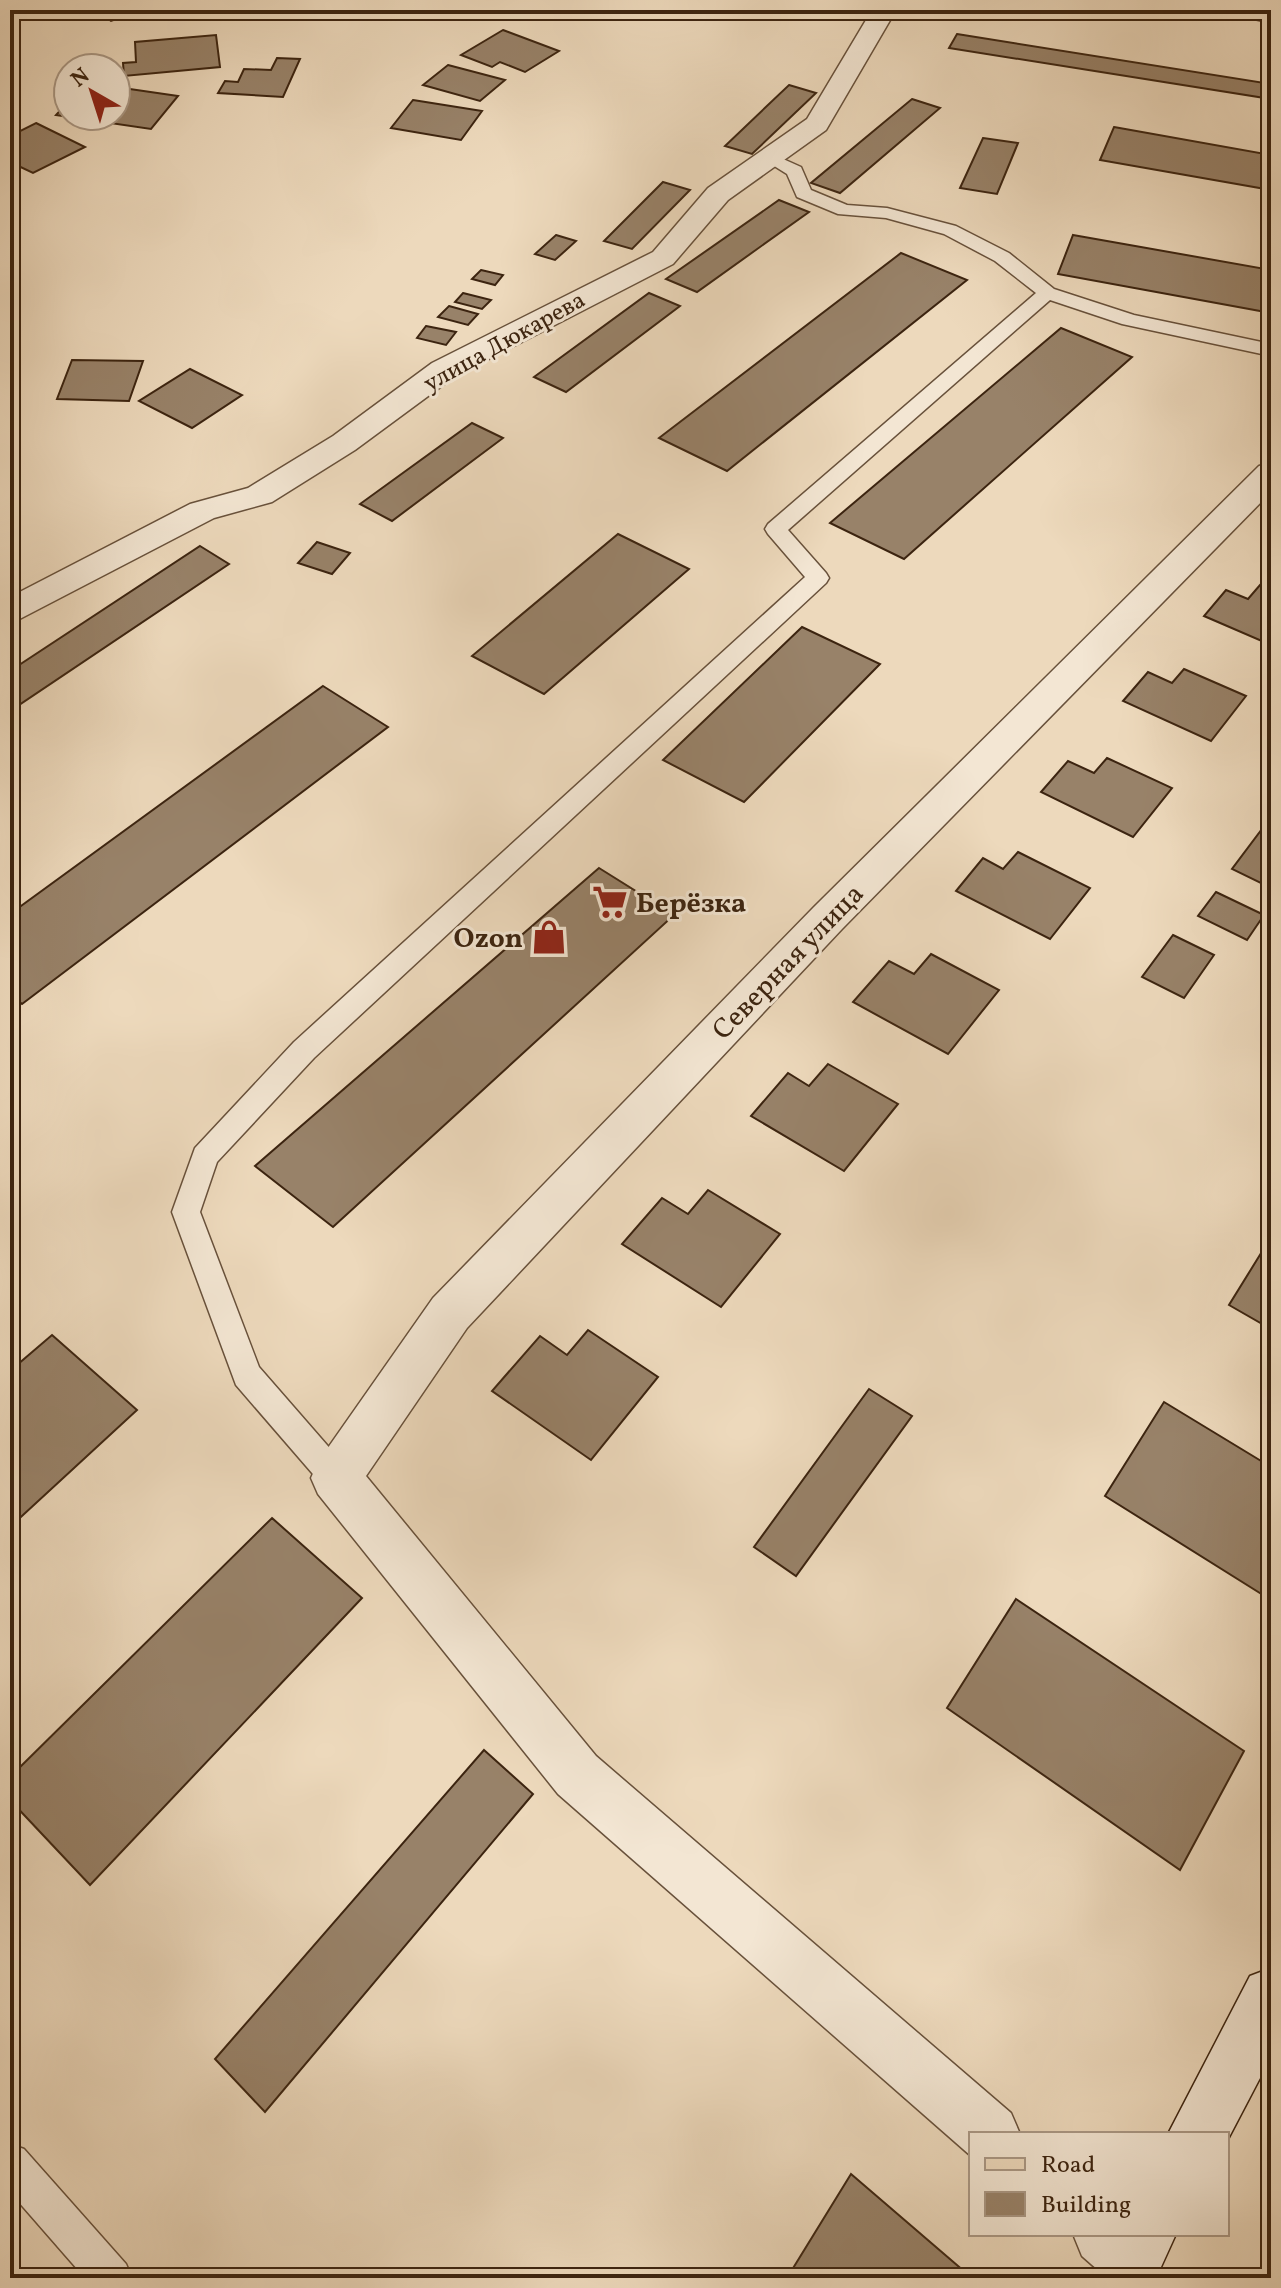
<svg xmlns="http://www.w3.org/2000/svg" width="1281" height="2288" font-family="Vollkorn,serif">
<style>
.building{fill:#988269;stroke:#3c2410;stroke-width:2}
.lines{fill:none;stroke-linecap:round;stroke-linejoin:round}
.lane-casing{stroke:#68513b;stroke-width:3}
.street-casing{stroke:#68513b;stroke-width:3}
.secondary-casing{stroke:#3c2410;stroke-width:3}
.primary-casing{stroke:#3c2410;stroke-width:3}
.lane{fill:#f3e6d3;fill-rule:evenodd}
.street{fill:#f3e6d3;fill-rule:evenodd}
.secondary{fill:#f3e6d3;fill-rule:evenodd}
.primary{fill:#edd9bc;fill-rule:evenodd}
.labels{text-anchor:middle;stroke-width:6;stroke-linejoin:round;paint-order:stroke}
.far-street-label{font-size:24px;fill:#3c2410;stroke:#f3e6d3}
.poi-label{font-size:28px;font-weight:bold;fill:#3c2410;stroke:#f3e6d3;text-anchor:start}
.street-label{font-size:28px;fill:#3c2410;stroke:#f3e6d3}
</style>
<rect width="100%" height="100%" fill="#edd9bc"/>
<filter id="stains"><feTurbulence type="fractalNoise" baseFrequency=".0025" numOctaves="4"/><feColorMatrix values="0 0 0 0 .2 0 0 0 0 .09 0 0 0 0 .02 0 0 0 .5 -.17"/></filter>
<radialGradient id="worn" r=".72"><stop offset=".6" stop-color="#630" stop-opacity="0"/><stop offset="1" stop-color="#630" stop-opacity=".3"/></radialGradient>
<g class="building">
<path d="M96,10H142L111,21Z"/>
<path d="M503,30L559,51L525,72L500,62L492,67L461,55Z"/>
<path d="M957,34L1271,84V99L949,48Z"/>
<path d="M216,35L220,67L124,76L123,63L136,62L135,42Z"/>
<path d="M277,58L300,59L283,97L218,93L225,81L238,82L244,69L271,70Z"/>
<path d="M448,65L505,80L480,101L423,85Z"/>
<path d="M789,85L816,93L752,154L725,146Z"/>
<path d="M116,87L178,96L151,129L56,115L68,102V116H116Z"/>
<path d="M912,99L940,108L840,193L811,183Z"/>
<path d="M413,100L482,111L461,140L391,128Z"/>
<path d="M36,123L85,147L33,173L10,162V136Z"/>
<path d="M1114,127L1271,155V190L1100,160Z"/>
<path d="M983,138L1018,143L997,194L960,188Z"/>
<path d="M663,182L690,190L632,249L604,241Z"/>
<path d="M779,200L809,212L697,292L666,279Z"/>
<path d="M556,235L576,241L555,260L535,254Z"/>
<path d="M1073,235L1271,270V313L1058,274Z"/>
<path d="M901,253L967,280L727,471L659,438Z"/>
<path d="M481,270L503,275L495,285L472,279Z"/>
<path d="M463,293L491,300L482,309L455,302Z"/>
<path d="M649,293L680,306L566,392L534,377Z"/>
<path d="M449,306L478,314L468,325L438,317Z"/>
<path d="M426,326L456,332L446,345L417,338Z"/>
<path d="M1061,328L1132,357L904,559L830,523Z"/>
<path d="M72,360L143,361L129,401L57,399Z"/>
<path d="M190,369L242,395L192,428L139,401Z"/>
<path d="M472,423L503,438L392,521L360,504Z"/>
<path d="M618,534L689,569L544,694L472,656Z"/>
<path d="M317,542L350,553L332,574L298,563Z"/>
<path d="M200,546L229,564L10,711V671Z"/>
<path d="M1260,585L1271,590V645L1204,616L1226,590L1248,599Z"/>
<path d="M802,627L880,664L744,802L663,760Z"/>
<path d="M1184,669L1246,696L1211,741L1123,701L1148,672L1172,683Z"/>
<path d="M323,686L388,727L22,1004L10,994V914Z"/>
<path d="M1107,758L1172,788L1133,837L1041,792L1068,761L1094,773Z"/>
<path d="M1271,817V888L1232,869Z"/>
<path d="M1018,852L1090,888L1050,939L956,891L983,858L1003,869Z"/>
<path d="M599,868L674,915L333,1227L255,1166Z"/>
<path d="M1216,892L1264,915L1247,940L1198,916Z"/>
<path d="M1173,935L1214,955L1184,998L1142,977Z"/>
<path d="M931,954L999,990L948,1054L853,1002L889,961L914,974Z"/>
<path d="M828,1064L898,1104L844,1171L751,1116L788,1073L809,1086Z"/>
<path d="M708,1190L780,1234L721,1307L622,1244L662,1198L688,1214Z"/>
<path d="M1271,1237V1329L1229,1305Z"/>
<path d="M588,1330L658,1377L591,1460L492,1391L540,1336L567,1355Z"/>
<path d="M52,1335L137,1410L10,1527V1371Z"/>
<path d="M869,1389L912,1416L796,1576L754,1547Z"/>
<path d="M1164,1402L1271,1467V1600L1105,1496Z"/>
<path d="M272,1518L362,1598L90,1885L10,1800V1777Z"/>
<path d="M1016,1599L1244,1751L1180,1870L947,1708Z"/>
<path d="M484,1750L533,1794L265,2112L215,2059Z"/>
<path d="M851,2174L972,2278H787Z"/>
</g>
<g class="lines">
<g class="lane-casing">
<g id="lane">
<path d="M772,154L801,167L811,190L847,205L887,208L956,226L1009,253L1054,289L1134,315L1271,344V356L1122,324L1050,300L788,530L826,573L829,578L826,583L314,1058L217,1162L200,1212L259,1367L347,1468L352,1478L347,1488L336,1493L325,1488L236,1385L172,1212L195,1148L294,1042L805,577L768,534L765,529L768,524L1036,293L995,261L944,234L886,218L838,214L797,197L787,174L763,159Z"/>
<path d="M10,2144L24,2149L126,2264L132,2278H85L10,2192Z"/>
</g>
</g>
<g class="street-casing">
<g id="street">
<path d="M872,10H896L826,130L728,200L673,264L454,377L355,450L272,502L214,518L10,624V597L190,504L248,488L333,436L432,363L653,252L708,188L807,119Z"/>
<path d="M1271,463V492L842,929L467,1328L366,1476L596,1756L1011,2113L1020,2134H971V2156L558,1794L318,1494L311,1478L318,1462L433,1298L814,907L1259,466Z"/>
<path d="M1073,2234H1152L1163,2258L1155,2278H1107L1082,2256Z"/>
</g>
</g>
<g class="secondary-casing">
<g id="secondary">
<path d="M1271,1968V2057L1227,2141V2134H1168L1250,1976Z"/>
<path d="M1111,2234H1176L1156,2278H1090Z"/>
</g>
</g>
<g class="primary-casing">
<path id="primary" d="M1227,10H1271V22L1230,15Z"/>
</g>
<use href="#lane" class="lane"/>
<use href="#street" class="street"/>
<use href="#secondary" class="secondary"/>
<use href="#primary" class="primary"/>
</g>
<defs>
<g id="supermarket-bare" transform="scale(2.76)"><path d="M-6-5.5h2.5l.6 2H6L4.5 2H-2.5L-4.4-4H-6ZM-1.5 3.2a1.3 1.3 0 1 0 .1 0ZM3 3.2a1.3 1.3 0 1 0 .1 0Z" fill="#8f2418" stroke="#f3e6d3" stroke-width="2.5" paint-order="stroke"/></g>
<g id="shop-bare" transform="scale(2.76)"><path d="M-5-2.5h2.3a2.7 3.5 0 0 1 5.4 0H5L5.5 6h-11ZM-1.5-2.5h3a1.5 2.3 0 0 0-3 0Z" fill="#8f2418" stroke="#f3e6d3" stroke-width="2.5" paint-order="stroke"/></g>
</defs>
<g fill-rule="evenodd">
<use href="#supermarket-bare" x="610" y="902"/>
<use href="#shop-bare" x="549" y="937"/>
</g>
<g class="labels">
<g class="far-street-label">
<text transform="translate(504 341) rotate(-29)" y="8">улица Дюкарева</text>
</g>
<g class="poi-label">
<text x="636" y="912">Берёзка</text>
<text x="523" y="947" text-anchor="end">Ozon</text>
</g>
<g class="street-label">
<text transform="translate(787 961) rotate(-46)" y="10">Северная улица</text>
</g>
</g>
<rect width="1281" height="2288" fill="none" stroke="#edd9bc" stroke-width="40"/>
<rect x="12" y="12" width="1257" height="2264" fill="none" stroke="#3c2410" stroke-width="4"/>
<rect x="20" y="20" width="1241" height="2248" fill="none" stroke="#3c2410" stroke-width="2"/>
<rect x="969" y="2132" width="260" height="104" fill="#f3e6d3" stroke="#aa9885" stroke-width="2"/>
<rect x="985" y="2158" width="40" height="12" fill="#edd9bc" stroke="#aa9885" stroke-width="2"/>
<text x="1041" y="2172" font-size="24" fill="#3c2410">Road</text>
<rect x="985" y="2192" width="40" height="24" fill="#988269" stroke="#aa9885" stroke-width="2"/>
<text x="1041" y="2212" font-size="24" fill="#3c2410">Building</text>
<g transform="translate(92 92) rotate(321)"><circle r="38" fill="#f3e6d3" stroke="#aa9885" stroke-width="2"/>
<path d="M0-6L14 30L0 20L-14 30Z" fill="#8f2418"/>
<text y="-12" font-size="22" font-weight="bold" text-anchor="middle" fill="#3c2410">N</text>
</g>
<rect width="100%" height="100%" filter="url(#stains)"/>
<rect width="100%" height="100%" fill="url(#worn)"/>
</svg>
